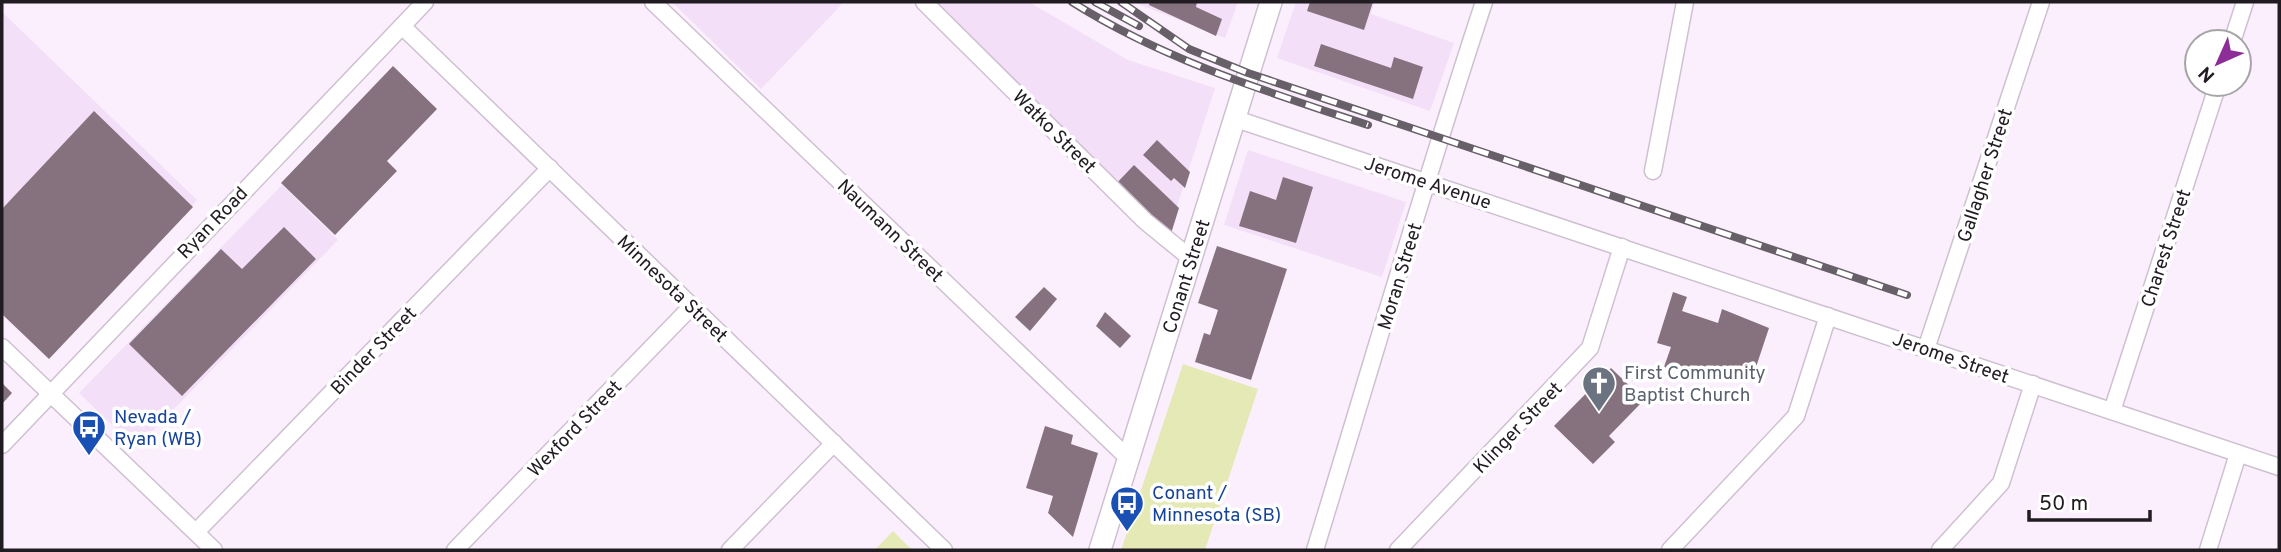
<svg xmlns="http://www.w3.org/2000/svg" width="2281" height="552" font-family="Overpass,sans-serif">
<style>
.built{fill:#f3dff7}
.green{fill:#e5e9b6}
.building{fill:#85727e}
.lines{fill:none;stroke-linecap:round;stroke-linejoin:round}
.minor-casing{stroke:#cec0d1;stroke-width:19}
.major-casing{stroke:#cec0d1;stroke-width:24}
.minor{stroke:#fff;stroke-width:16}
.major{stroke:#fff;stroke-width:21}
.rail-casing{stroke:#686069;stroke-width:8}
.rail{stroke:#fff;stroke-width:5;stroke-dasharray:16;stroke-linecap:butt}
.labels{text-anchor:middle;stroke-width:7;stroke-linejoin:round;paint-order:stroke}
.street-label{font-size:19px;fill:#211b22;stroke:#fff}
.worship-label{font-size:19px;fill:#5b616d;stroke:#fff;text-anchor:start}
.transit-label{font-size:19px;fill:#164399;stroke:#fff;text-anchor:start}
</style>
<rect width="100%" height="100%" fill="#fbeffd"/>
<g class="built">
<path d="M672,2H844L761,89Z"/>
<path d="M933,2H1029L1128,60L1215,88L1168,234Z"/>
<path d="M1133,2H1238L1225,38Z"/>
<path d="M1296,2H1374L1371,14L1454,43L1430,111L1277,58Z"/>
<path d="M2,12L197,200L47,357L2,315Z"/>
<path d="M1248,150L1406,202L1382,277L1224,225Z"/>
<path d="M282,185L338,240L136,448L79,393Z"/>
</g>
<g class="green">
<path d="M1183,364L1258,389L1205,550H1121Z"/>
<path d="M893,531L912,550H875Z"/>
</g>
<g class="building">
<path d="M1150,2H1197L1196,7L1222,19L1216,36L1149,5Z"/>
<path d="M1310,2H1373L1364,30L1307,11Z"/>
<path d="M1321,44L1391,68L1394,57L1423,67L1413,99L1314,66Z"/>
<path d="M393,66L437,109L387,161L397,171L335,235L281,183Z"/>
<path d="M94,111L193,207L49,359L2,314V209Z"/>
<path d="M1157,140L1190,172L1185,188L1174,178L1171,181L1143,155Z"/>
<path d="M1134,165L1179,208L1169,240L1113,187Z"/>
<path d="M1283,177L1313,187L1296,243L1239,226L1250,191L1276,200Z"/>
<path d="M284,227L316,259L182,396L129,344L221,249L242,269Z"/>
<path d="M1217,246L1287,269L1251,380L1195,362L1204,333L1210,335L1218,310L1198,303Z"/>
<path d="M1044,287L1057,299L1030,331L1015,317Z"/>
<path d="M1673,292L1687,297L1682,311L1718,323L1722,309L1769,328L1751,382L1724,374L1723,379L1702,372L1700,379L1664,367L1671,347L1657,343Z"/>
<path d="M1105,312L1131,336L1120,348L1096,326Z"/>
<path d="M1611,368L1644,400L1609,436L1615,442L1593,464L1554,426Z"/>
<path d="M2,383L12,393L2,404Z"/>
<path d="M1045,426L1073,435L1071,444L1098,453L1073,537L1048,513L1053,496L1026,488Z"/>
</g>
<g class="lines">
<g class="minor-casing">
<g id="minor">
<path d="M653,2L1128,458"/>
<path d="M924,2L1145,221L1189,257"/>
<path d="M402,26L944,550"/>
<path d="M2232,42L2245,2"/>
<path d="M1233,118L2279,467"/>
<path d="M1653,171L1685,2"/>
<path d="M2,347L214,550"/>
<path d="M1926,349L2041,2"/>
<path d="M2112,411L2218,84"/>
<path d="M2,445L425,2"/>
<path d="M196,532L550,168"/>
<path d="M455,550L692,306"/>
<path d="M730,550L834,443"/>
<path d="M1315,550C1371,367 1424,183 1484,2"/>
<path d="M1398,550L1590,348L1622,247"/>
<path d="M1670,550L1796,416L1828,316"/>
<path d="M1940,550L2001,483L2033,384"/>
<path d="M2208,550L2238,454"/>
</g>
</g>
<g class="major-casing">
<g id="major">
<path id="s1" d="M1100,550L1271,2"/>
</g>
</g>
<use href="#minor" class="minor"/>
<use href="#major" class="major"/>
<g class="rail-casing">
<g id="rail">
<path d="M1072,2C1164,60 1265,91 1368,125"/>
<path d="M1095,2L1139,26"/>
<path d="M1121,2L1189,49L1248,73L1907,295"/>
</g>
</g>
<use href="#rail" class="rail"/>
</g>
<defs>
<g id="church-pin" transform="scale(1.75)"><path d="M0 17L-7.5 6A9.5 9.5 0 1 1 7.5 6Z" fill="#6b7280" stroke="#fff"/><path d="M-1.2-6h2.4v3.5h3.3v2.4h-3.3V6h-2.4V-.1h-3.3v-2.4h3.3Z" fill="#fff"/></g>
<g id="bus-pin" transform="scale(1.75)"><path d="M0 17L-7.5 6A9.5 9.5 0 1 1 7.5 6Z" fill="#1a4fb4" stroke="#fff"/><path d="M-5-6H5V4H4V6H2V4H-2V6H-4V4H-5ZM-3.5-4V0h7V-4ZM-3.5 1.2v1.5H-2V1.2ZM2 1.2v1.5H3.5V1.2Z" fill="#fff"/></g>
</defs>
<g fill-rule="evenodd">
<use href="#church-pin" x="1599" y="383"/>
<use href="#bus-pin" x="89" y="427"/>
<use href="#bus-pin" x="1127" y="503"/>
</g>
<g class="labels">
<g class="street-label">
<text transform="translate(1055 131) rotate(45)" y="7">Watko Street</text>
<text transform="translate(1984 175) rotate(-72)" y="7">Gallagher Street</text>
<text transform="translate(1428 182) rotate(18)" y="7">Jerome Avenue</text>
<text transform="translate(212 222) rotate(-46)" y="7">Ryan Road</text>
<text transform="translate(891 230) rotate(44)" y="7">Naumann Street</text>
<text transform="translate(2165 248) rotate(-72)" y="7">Charest Street</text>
<text dy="7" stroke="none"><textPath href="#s1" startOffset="287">Conant Street</textPath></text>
<text transform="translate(1399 276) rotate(-73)" y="7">Moran Street</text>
<text transform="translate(673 288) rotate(44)" y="7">Minnesota Street</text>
<text transform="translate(373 350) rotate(-46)" y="7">Binder Street</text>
<text transform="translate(1951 357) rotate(19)" y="7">Jerome Street</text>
<text transform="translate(1517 427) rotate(-46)" y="7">Klinger Street</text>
<text transform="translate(574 428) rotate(-46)" y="7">Wexford Street</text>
</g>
<g class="worship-label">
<text x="1624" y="379">First Community<tspan x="1624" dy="22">Baptist Church</tspan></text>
</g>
<g class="transit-label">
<text x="114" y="423">Nevada /<tspan x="114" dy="22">Ryan (WB)</tspan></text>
<text x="1152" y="499">Conant /<tspan x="1152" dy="22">Minnesota (SB)</tspan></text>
</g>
</g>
<rect width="2281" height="552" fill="none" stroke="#211b22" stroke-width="7"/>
<g transform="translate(2218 63) rotate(225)"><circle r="33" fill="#ffffff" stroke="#a6a4a7" stroke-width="2"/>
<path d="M0-5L12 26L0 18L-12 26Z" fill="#8d2e98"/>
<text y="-10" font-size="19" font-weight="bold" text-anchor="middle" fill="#211b22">N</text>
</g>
<path d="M2029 510v10h121v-10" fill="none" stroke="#211b22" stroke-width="3.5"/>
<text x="2039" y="510" font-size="21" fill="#211b22" stroke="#ffffff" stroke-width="5" paint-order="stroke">50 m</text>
</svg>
